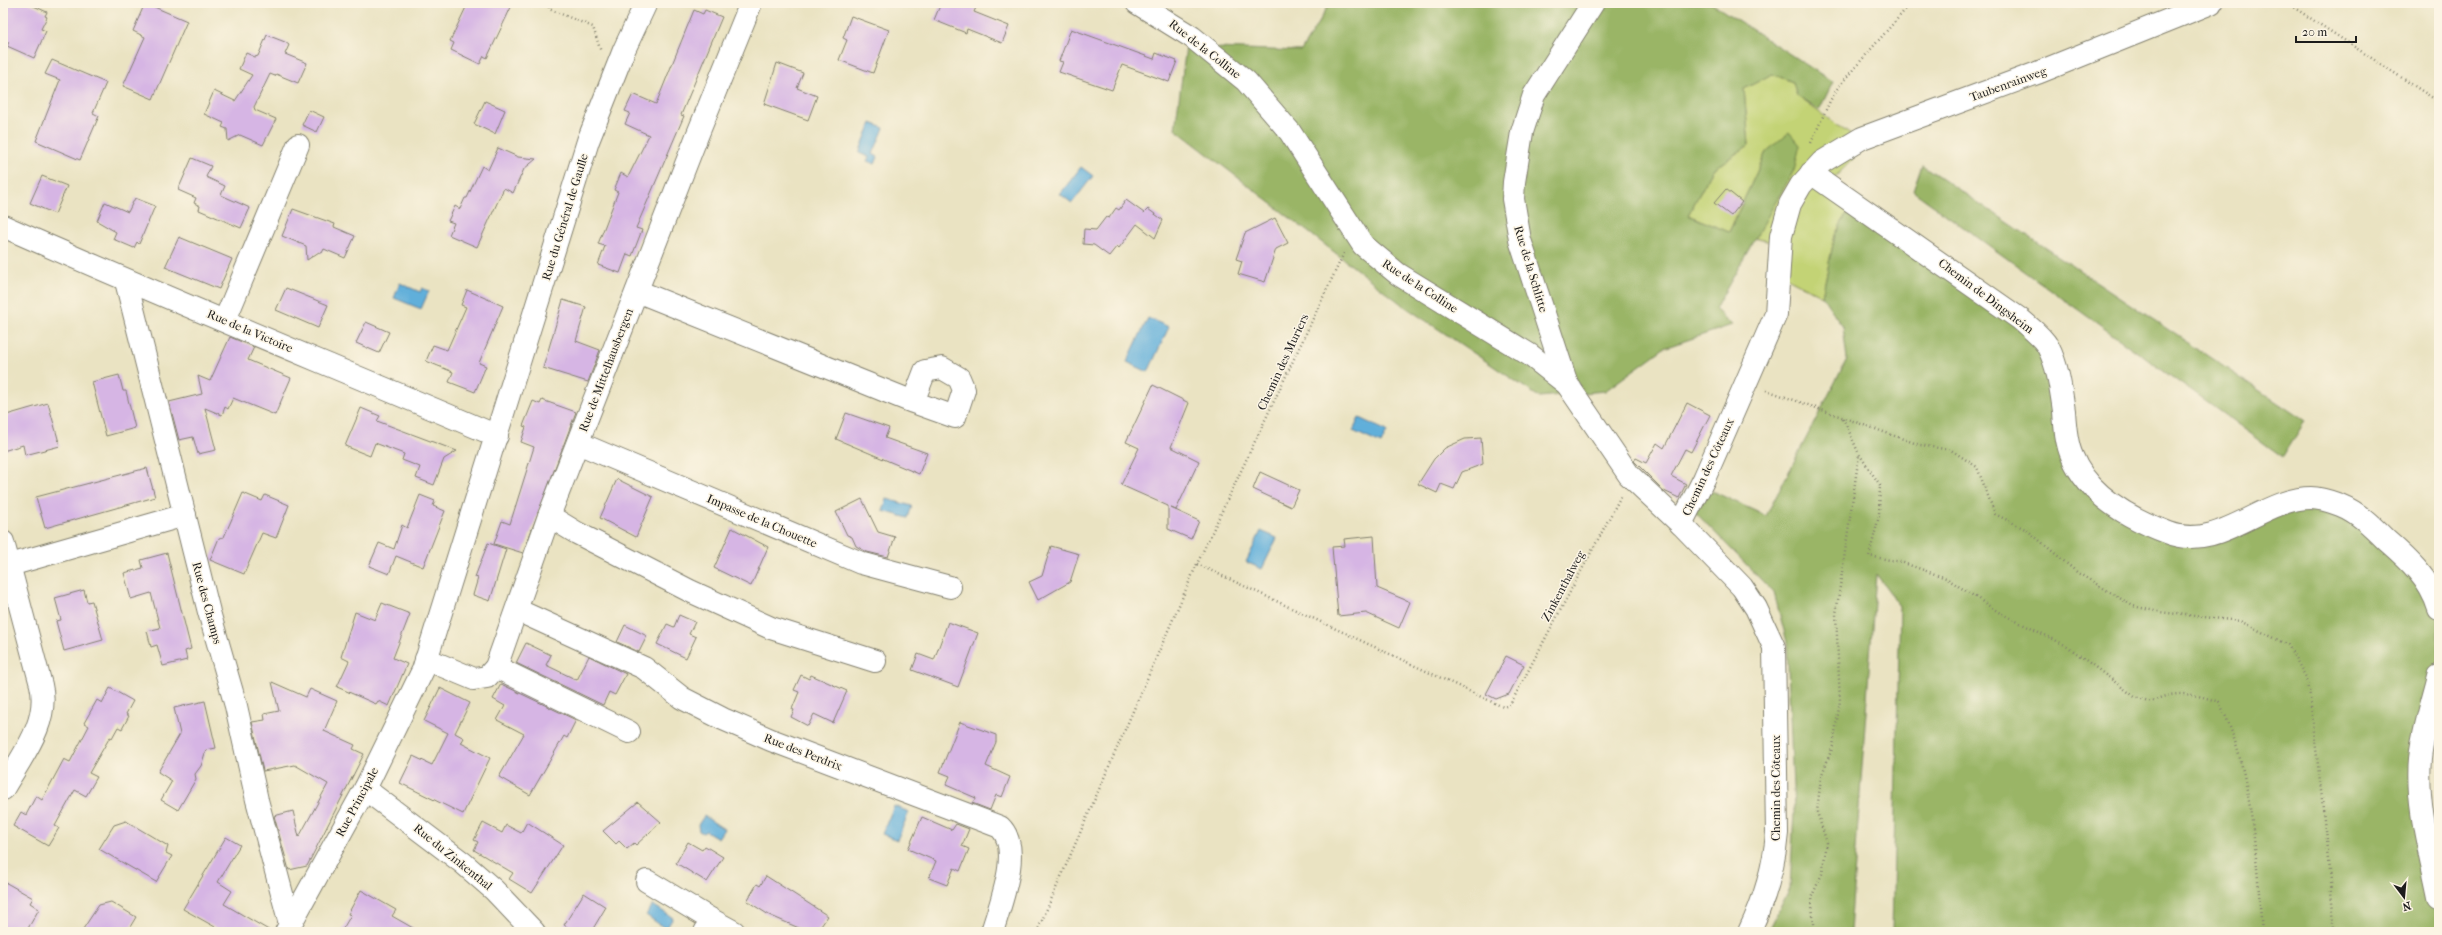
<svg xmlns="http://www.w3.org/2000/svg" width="2442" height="935" font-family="'IM FELL French Canon',serif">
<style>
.green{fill:#c3d375;stroke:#707848}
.forest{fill:#9ab566;stroke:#5b6841}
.water{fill:#60afda;stroke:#3e667b}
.building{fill:#d6b5e4}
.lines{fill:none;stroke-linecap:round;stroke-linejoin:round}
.minor-casing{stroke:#83806f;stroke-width:24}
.path{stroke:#83806f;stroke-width:2.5;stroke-dasharray:1 3;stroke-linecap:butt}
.minor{stroke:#fff;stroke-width:22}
.labels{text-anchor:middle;stroke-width:3;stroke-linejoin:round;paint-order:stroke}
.street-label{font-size:12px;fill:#1c1c1c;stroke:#fcf5e5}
</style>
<rect width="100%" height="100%" fill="#fcf5e5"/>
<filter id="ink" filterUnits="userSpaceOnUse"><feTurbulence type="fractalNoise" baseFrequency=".025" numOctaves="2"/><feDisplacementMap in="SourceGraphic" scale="8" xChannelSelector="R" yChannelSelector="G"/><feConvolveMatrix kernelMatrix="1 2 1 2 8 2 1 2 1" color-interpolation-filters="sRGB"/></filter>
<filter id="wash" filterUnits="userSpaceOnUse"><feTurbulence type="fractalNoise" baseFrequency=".012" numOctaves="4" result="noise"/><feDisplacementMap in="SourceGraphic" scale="16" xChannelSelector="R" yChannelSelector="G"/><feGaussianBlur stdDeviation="0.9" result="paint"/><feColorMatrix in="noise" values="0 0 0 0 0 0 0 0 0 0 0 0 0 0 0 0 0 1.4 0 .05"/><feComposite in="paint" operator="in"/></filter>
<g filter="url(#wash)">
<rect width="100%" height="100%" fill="#eae3c2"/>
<path class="green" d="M1772,74L1793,82L1797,96L1866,146L1834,178L1852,204L1835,235L1822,296L1787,278L1791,247L1754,238L1794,170L1766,152L1729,232L1688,215L1713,169L1749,145L1744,89Z"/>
<g class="forest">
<path d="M1330,3H1711L1833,82L1819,110L1797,96L1793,82L1772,74L1744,89L1749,145L1713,169L1688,215L1729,232L1766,152L1789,132L1800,145L1794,170L1715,309L1732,325L1664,348L1605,391L1539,397L1404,306L1175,129L1186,47L1301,51Z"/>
<path d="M1922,165L2305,421L2283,457L1913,191Z"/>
<path d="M1852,204L2055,350L2067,474L2149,530L2241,525L2316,505L2343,513L2425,582L2439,612V679L2423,731L2439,904V932H1892L1900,606L1876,574L1850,932H1768L1790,888L1794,812L1787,642L1774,593L1694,511L1712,491L1766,516L1847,359L1843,327L1822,296L1835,235Z"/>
</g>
<g class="water">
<path d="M871,123L884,128L873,154L878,157L875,164L867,161L869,157L859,153Z"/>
<path d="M1081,167L1093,176L1072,203L1060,194Z"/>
<path d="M400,283L420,292L422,288L429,291L421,309L394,298Z"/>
<path d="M1148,318L1169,327L1148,372L1127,362Z"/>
<path d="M1359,418L1387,431L1381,444L1353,431Z"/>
<path d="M887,499L912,506L908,518L883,511Z"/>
<path d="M1261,531L1277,538L1262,569L1246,562Z"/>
<path d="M894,806L909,812L897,840L882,834Z"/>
<path d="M704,816L724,829L718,838L706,831L703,833L699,831L698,825Z"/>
<path d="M653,905L673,918L666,929L646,915Z"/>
</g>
<g id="blocks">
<g class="building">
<path d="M3,3H27L47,12L45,16L47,17L41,29L46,31L34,58L7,46L9,42L3,40Z"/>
<path d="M145,3L187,21L153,99L123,86L145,37L133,31Z"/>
<path d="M468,3H513L487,58L484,56L480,64L451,50L454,43L450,41Z"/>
<path d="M941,3H978L974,12L1009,26L1002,43L967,29L966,33L934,20Z"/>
<path d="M694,10L703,14L705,10L722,17L681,115L684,116L636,228L642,230L632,256L627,254L620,273L598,265L605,246L598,244L618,192L614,190L621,173L628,177L649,135L625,124L630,113L625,111L633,94L656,104Z"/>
<path d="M851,16L889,30L873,73L839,60L847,40L843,38Z"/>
<path d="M1071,29L1154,59L1156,53L1177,61L1169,82L1122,65L1112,90L1059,72L1063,62L1059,61Z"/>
<path d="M267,35L285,42L289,45L285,54L307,63L298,83L276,74L275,76L270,74L254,107L255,110L276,119L263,145L240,135L228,141L227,129L222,127L224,123L204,114L214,91L235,101L252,75L239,69L246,53L255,57L258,56Z"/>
<path d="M52,60L106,83L93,113L99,116L80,160L36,141L60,80L45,74Z"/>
<path d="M777,63L803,73L797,88L817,96L808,120L764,104Z"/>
<path d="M485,101L505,110L495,134L474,124Z"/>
<path d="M309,110L324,117L317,132L302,125Z"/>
<path d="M498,148L518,157L536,159L524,169L513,193L504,188L477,247L449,235L454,223L448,221L455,206L460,209L465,198H467L482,166L488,170Z"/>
<path d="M192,158L211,166L206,177L225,186L221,195L250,208L241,228L199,210L200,206L194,203L196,198L178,190Z"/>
<path d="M42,176L67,186L55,214L30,203Z"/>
<path d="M1726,189L1742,202L1731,216L1714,203Z"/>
<path d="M135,198L155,206L139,244L137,242L134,248L113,239L116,232L97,221L105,202L128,212Z"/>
<path d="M1126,200L1144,213L1148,209L1163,220L1155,238L1137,224L1119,248L1117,246L1109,256L1094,245L1083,244L1084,229L1096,230L1106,217L1109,218L1116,208L1119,210Z"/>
<path d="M293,209L335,224L334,227L355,236L345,258L324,249L322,253L319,252L307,260L306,246L282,236Z"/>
<path d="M1275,218L1288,243L1276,249L1265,282L1238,274L1242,261L1236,259L1245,233Z"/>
<path d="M179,237L232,259L219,289L165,267Z"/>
<path d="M286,288L328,305L318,328L276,310Z"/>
<path d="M467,290L503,306L479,363L486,366L475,392L449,382L453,372L426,361L433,345L447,350L466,307L461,305Z"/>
<path d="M563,300L586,307L576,341L600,350L588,382L543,368Z"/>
<path d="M366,322L389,332L379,353L356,343Z"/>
<path d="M230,337L254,347L248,360L291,378L275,415L233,398L228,409L225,407L222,415L205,408L216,450L198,454L193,437L179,440L169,402L202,394L198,376L210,381Z"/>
<path d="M119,375L123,391H126L135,428L106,436L92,382Z"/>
<path d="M1153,385L1189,403L1171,447L1199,461L1176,510L1171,508L1199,521L1191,539L1168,529V506L1121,485L1139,448L1126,442Z"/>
<path d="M542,400L576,412L523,553L494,544L502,521L510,524L534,447L521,442L526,427L523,426L533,401L540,404Z"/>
<path d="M48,403L60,446L25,455L23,445L3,451V416Z"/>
<path d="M1687,403L1710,415L1691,452L1685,449L1671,476L1686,484L1679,498L1664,491L1634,461L1636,458L1646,463L1657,443L1664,448Z"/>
<path d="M361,408L380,416L377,421L457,451L444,459L434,485L416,478L420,467L402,460L404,454L375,443L370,456L345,446Z"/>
<path d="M846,413L889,428L885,438L927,453L919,474L836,439Z"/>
<path d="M1481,438L1483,464L1462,472L1454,489L1441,484L1437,493L1418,484L1434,459L1445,448L1465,439Z"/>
<path d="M147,468L155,497L45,528L36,497Z"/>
<path d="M1260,472L1299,490L1291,507L1253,489Z"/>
<path d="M617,479L653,497L636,537L600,518Z"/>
<path d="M243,493L262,501L265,495L289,505L276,538L262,533L244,574L210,560L219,538L224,537Z"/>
<path d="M420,495L435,501L433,506L445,511L423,567L396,556L389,574L369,566L379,543L394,549L402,525L407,528Z"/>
<path d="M862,499L878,532L895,537L888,557L867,552L856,546L852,537L847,535L836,512Z"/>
<path d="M732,528L768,547L751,586L714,568Z"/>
<path d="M1374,536L1377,588L1410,602L1399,628L1366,613L1338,616L1332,547L1345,546L1344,539Z"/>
<path d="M488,543L506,549L490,601L473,595L478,578L475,577Z"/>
<path d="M1051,546L1079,554L1070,582L1038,600L1029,582L1042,576Z"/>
<path d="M167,553L191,649L185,651L187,660L163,666L157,645L151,647L147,631L160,628L151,593L131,599L124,573L143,568L141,560Z"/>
<path d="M84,590L87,602L92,601L103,640L64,651L56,621L61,620L55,598Z"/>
<path d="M382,603L410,614L393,658L407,664L389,706L378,701L376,704L337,687L349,661L341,657L355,612L375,620Z"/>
<path d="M679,615L695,622L689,634L696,637L686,658L657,644L667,624L674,627Z"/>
<path d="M948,622L978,633L958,687L912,670L918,654L934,660Z"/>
<path d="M625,625L647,636L639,652L617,642Z"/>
<path d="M526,643L551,655L546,665L577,680L589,656L626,674L615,695L609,692L603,705L516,663Z"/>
<path d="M1506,656L1524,665L1509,694L1496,699L1486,694Z"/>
<path d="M801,675L809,679L811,675L847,691L833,723L814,714L808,726L791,717L794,710L792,709L799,692L794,690Z"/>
<path d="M272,682L306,697L310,689L337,701L324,731L355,745L353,749L364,754L307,866L289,870L274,816L293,811L299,837L328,784L295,765L263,771L252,722L265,720L264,714L279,711Z"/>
<path d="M501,684L578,721L576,720L567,738L564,736L530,795L499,777L524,734L497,720L505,706L493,699Z"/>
<path d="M110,688L133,701L126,714L129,716L122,729L118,727L112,738L110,737L89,773L97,777L86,796L75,790L55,826L59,828L48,846L13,826L21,812L26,815L36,796L42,800L64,759L70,762L89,726L84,723L97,700L102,703Z"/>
<path d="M440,688L470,703L455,733L464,738L461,743L490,758L463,814L400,783L413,756L432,765L448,733L424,721Z"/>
<path d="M205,701L216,748L206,750L201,766L195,774L196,779L178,810L161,800L172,781L158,772L180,734L174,708Z"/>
<path d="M960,722L996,735V742L986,766L1010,777L1002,797L996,795L990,810L972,803L976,798L946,785L950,776L940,772Z"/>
<path d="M638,802L661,822L636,845L634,843L627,849L619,841L616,844L603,831Z"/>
<path d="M922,817L952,830L956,824L969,829L962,846L969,849L960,871L954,868L947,885L929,878L936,861L908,849Z"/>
<path d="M126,821L168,846L166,853L172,856L156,882L99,849L114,825Z"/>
<path d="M527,822L563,845L532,893L509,879L513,873L474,850L478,842L474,840L483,823L502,833L506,825L521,833Z"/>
<path d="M226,837L240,845L218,882L232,891L224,904L272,932H224L183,909Z"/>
<path d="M688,842L702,850L705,846L723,857L707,882L676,863Z"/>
<path d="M766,876L828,916L817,932H808L769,915L747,901L757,884L760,886Z"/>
<path d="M3,881L33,898L30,903L39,909L26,932H3Z"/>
<path d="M361,890L396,910L392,916L420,932H341L351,915L348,914Z"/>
<path d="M584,893L606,907L591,932H575L564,925Z"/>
<path d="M111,902L136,917L127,932H81L99,905Z"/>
</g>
</g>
</g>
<g filter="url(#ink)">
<use href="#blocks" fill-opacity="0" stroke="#83806f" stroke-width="1"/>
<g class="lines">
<g class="minor-casing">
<g id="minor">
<path d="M1137,3L1192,37L1246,81L1290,132L1363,245L1398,274L1530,355L1567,384L1629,475L1681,524L1742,587L1756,608L1774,647L1777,833C1774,869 1765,899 1749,932"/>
<path d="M1811,173L2020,319C2029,327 2042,336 2048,347C2058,366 2061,390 2064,411C2065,426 2066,443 2072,456C2088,496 2131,519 2169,533C2219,552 2262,498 2311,498C2320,498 2332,502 2340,505C2358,512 2373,527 2386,540C2409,560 2430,579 2439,609"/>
<path d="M3,226C167,299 333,366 497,436"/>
<path d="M126,281L209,612L236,706L257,800L290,924"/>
<path d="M637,291L913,402L955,417L964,390L959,378L942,368L925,371L913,402"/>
<path d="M225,320L298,145"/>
<path d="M1567,384L1520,240L1513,199L1514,182L1522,132L1534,95L1593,3"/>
<path d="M578,443L861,563L950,587"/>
<path d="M549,516L577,533L690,591L771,628L875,661"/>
<path d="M1681,524L1704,479L1776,314L1781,236L1790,204L1801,185L1822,162L1862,138L2037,73L2211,3"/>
<path d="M3,542L41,685C50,723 21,757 3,789"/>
<path d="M3,567L185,515"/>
<path d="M517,610L644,668L682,698L723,719L771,740L1000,827C1023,849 1000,904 992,932"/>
<path d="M426,659L474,679L487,677L496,667L549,516L697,136L751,3"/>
<path d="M496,667L629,732"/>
<path d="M2439,676C2432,704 2423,730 2420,759C2416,805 2430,852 2439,897"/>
<path d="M365,789L463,863L494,890L534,932"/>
<path d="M647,881L712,920"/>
<path d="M286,932L365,789L423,670L588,141L624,50L646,3"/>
<path d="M705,932L712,920L734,932"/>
</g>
</g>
<g class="path">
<path d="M549,3V9L593,27L601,52"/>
<path d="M2287,3L2439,102"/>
<path d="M1811,143L1830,101L1839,86L1911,3"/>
<path d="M1766,390L1920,445L1951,450L1977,467L1995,514L2027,530L2078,573L2133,606L2159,612L2240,621L2288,645L2308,681L2322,799L2335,932"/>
<path d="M1843,418L1859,454L1880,485L1879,516L1869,556L1901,562L1946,578L2000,613L2067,646L2135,697L2152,702C2172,689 2196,694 2219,702C2253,769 2256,858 2262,932"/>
<path d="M1197,564L1503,707L1510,705L1621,496"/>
<path d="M1037,932L1197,564L1344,253"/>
<path d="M1815,932L1811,898L1822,874L1827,843L1817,812L1821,777L1833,746L1840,701L1836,614L1859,455"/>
</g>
<use href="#minor" class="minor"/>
</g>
</g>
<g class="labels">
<g class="street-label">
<text transform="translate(1205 49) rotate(38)" y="4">Rue de la Colline</text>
<text transform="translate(2008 84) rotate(-20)" y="4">Taubenrainweg</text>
<text transform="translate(565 217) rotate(-73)" y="4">Rue du Général de Gaulle</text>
<text transform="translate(1531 269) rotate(73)" y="4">Rue de la Schlitte</text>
<text transform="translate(1420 286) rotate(33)" y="4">Rue de la Colline</text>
<text transform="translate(1986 296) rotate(37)" y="4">Chemin de Dingsheim</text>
<text transform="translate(250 331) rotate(23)" y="4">Rue de la Victoire</text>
<text transform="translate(1283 362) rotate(-65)" y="4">Chemin des Muriers</text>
<text transform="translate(606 370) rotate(-69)" y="4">Rue de Mittelhausbergen</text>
<text transform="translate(1708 467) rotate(-65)" y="4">Chemin des Côteaux</text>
<text transform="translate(762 521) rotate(23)" y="4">Impasse de la Chouette</text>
<text transform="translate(1563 586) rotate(-62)" y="4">Zinkenthalweg</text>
<text transform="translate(207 603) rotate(75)" y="4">Rue des Champs</text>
<text transform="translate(803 752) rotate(21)" y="4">Rue des Perdrix</text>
<text transform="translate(1776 788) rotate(-90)" y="4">Chemin des Côteaux</text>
<text transform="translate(357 802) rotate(-62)" y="4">Rue Principale</text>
<text transform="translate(453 857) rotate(39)" y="4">Rue du Zinkenthal</text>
</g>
</g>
<rect width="2442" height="935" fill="none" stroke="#fcf5e5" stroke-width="16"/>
<g transform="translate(2404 897) rotate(164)" stroke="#fcf5e5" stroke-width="3" paint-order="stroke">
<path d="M0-3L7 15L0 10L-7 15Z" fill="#1c1c1c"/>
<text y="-6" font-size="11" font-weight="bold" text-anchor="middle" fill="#1c1c1c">N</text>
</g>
<path d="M2296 36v6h60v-6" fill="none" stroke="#1c1c1c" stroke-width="2"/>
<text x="2302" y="36" font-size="12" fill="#1c1c1c" stroke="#fcf5e5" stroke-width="3" paint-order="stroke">20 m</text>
</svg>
